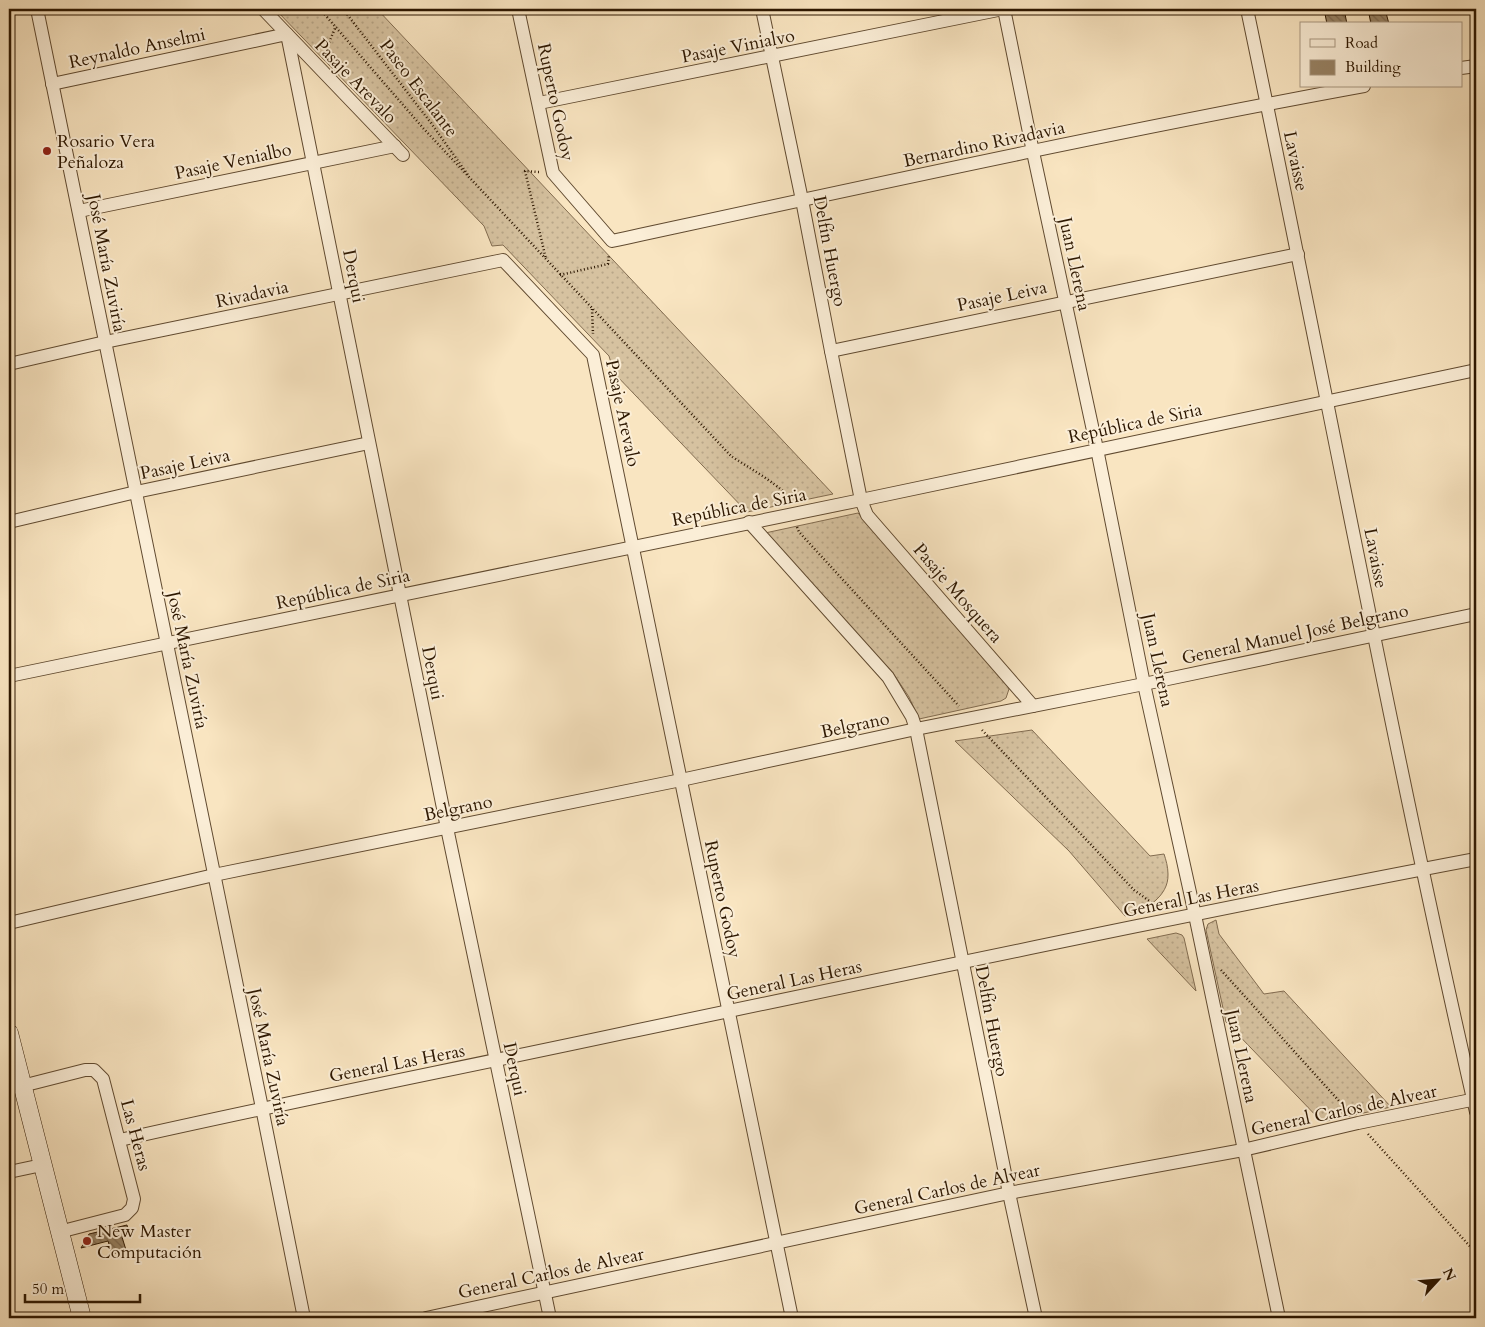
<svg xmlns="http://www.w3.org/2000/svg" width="1485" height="1327" font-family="Cardo,serif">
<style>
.grass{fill:url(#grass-dots);stroke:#826c50}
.building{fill:url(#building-back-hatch);stroke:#2d1700}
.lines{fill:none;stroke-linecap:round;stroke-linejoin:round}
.street-casing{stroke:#604a30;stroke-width:14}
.secondary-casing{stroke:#2d1700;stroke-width:19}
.path{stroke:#2d1700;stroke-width:2.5;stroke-dasharray:1 2.5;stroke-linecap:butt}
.street{stroke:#fbeed7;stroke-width:12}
.secondary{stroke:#fbeed7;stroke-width:18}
.poi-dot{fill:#8f2418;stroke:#fbeed7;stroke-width:2}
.labels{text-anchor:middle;stroke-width:4;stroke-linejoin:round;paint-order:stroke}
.street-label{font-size:18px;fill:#2d1700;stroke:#fbeed7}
.poi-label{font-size:18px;fill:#2d1700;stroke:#fbeed7;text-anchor:start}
</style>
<defs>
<pattern id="grass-dots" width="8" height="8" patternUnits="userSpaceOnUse" patternTransform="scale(1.25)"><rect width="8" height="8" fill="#d6c2a0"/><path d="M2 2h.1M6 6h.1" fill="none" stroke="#b8a688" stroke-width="1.8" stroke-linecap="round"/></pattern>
<pattern id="building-back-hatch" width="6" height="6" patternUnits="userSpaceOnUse" patternTransform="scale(1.25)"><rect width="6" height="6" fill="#978264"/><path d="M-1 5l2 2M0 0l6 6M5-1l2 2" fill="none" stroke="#7c6950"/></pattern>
</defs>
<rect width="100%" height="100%" fill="#f9e5c1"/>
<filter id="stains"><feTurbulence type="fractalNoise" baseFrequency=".004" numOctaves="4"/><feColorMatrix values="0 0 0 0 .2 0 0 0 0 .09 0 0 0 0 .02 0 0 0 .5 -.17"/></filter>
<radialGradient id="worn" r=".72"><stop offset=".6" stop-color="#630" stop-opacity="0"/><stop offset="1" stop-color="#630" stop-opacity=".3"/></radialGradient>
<g class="grass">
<path d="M275,9H377L833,494L747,512L614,373L609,356L503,245L492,246L484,226Z"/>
<path d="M858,513L1006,681L1009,689L1006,698L1001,701L919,719L909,697L893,673L765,533Z"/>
<path d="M1032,730L1150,856L1164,854C1166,860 1168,867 1168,874C1169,897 1144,911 1125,916L1069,851L955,741Z"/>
<path d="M1216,920L1219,934L1264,994L1284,991L1391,1107L1322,1122L1226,1022L1206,930L1208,924Z"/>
<path d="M1176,933L1182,935L1184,938L1196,991L1147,939Z"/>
</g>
<g class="building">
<path d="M1324,9H1344L1347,24H1327Z"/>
<path d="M1368,9H1385L1389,24H1371Z"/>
<path d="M127,1225L129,1235L122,1237L126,1250L112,1254L108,1241L81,1248L89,1234Z"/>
</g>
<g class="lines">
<g class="street-casing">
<g id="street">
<path d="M37,9L262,1108L304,1318"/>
<path d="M263,9L403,155"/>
<path d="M518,9L553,173L612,241C862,187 1112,132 1364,86"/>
<path d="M762,9L802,200L831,351L861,500L867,515L1033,706"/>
<path d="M1004,9L1033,152L1097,449L1144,684L1195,915L1279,1318"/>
<path d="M1247,9C1324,376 1392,746 1476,1112"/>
<path d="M1461,68L1476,66"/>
<path d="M52,84L287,34L447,828L550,1318"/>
<path d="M539,103L1003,9"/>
<path d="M79,211L395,146"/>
<path d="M831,351L1298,254"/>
<path d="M9,364L105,342L503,260L593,355L792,1318"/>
<path d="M9,522L136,492L369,443"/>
<path d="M749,522L888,677L912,717L916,729L1009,1193L1036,1318"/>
<path d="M9,676L861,500L1476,370"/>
<path d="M9,923L214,875L681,780L916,729L1144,684L1476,614"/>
<path d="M22,1086L85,1070H94L103,1079L134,1199L132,1208L125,1215L59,1232"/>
<path d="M120,1140C287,1102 456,1069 624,1033C907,974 1191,913 1476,859"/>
<path d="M9,1172L42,1165"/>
<path d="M426,1318L1009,1193L1243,1150L1358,1123L1476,1099"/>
</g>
</g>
<g class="secondary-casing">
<path id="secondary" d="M9,1033L82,1318"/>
</g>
<g class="path">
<path d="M320,9L423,128L731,456C744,465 788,489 791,502"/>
<path d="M343,9L431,123L468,175"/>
<path d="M325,52L336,26"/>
<path d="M539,172L525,171L546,259"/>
<path d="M560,275L608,264L609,254"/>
<path d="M592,309L593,334"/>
<path d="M797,527L799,532L959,706"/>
<path d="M982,730L1134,890L1159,908"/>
<path d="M1221,970L1348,1111"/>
<path d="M1368,1134L1476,1253"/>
</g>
<use href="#street" class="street"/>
<use href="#secondary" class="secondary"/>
</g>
<g class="poi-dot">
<circle cx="47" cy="151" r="5"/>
<circle cx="87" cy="1241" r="5"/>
</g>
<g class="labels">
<g class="street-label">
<text transform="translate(738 46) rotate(-11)" y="6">Pasaje Vinialvo</text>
<text transform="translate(137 48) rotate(-12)" y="6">Reynaldo Anselmi</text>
<text transform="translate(356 81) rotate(46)" y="6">Pasaje Arevalo</text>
<text transform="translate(419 88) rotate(53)" y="6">Paseo Escalante</text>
<text transform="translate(556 102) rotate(78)" y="6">Ruperto Godoy</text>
<text transform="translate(984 144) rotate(-12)" y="6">Bernardino Rivadavia</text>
<text transform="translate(233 161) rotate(-12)" y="6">Pasaje Venialbo</text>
<text transform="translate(1296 161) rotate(78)" y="6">Lavaisse</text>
<text transform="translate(830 251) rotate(79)" y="6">Delfín Huergo</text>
<text transform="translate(107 263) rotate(79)" y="6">José María Zuviría</text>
<text transform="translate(1075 264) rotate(78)" y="6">Juan Llerena</text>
<text transform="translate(354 276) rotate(79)" y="6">Derqui</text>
<text transform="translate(252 294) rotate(-12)" y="6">Rivadavia</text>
<text transform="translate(1002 296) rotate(-12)" y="6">Pasaje Leiva</text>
<text transform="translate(623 413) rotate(78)" y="6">Pasaje Arevalo</text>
<text transform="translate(1135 423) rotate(-12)" y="6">República de Siria</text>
<text transform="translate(185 464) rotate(-12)" y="6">Pasaje Leiva</text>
<text transform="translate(739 507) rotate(-11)" y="6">República de Siria</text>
<text transform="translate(1376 558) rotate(79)" y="6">Lavaisse</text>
<text transform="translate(343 589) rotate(-12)" y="6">República de Siria</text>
<text transform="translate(958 593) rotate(49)" y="6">Pasaje Mosquera</text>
<text transform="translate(1295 634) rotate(-12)" y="6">General Manuel José Belgrano</text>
<text transform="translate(188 660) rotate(78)" y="6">José María Zuviría</text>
<text transform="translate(1158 660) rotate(78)" y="6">Juan Llerena</text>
<text transform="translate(433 673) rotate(79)" y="6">Derqui</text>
<text transform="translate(855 725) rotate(-12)" y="6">Belgrano</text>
<text transform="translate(458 808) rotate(-12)" y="6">Belgrano</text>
<text transform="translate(1191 898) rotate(-11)" y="6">General Las Heras</text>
<text transform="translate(723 899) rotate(78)" y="6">Ruperto Godoy</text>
<text transform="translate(794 980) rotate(-12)" y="6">General Las Heras</text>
<text transform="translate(992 1021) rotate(79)" y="6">Delfín Huergo</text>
<text transform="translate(1242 1056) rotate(78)" y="6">Juan Llerena</text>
<text transform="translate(269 1057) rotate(78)" y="6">José María Zuviría</text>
<text transform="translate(397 1063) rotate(-11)" y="6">General Las Heras</text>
<text transform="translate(515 1069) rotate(78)" y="6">Derqui</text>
<text transform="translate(1344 1110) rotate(-12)" y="6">General Carlos de Alvear</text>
<text transform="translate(136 1135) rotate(75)" y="6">Las Heras</text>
<text transform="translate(947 1189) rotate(-12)" y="6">General Carlos de Alvear</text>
<text transform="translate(551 1273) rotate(-12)" y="6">General Carlos de Alvear</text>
</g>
<g class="poi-label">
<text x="57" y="147">Rosario Vera<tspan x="57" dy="21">Peñaloza</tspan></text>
<text x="97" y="1237">New Master<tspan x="97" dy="21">Computación</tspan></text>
</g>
</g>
<rect width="1485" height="1327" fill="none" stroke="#f9e5c1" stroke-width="30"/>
<rect x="10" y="10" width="1465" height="1307" fill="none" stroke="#2d1700" stroke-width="2.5"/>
<rect x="15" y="15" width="1455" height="1297" fill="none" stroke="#2d1700"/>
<rect x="1300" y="22" width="162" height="65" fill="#fbeed7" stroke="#a99881"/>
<rect x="1310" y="39" width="25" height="8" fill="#fbeed7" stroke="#a99881"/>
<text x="1345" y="48" font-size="15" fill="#2d1700">Road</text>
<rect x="1310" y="60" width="25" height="15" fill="#978264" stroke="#a99881"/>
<text x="1345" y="72" font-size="15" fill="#2d1700">Building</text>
<g transform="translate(1438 1280) rotate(64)" stroke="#fbeed7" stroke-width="4" paint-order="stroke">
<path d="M0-4L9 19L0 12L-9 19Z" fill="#2d1700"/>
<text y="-8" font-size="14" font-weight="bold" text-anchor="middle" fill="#2d1700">N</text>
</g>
<path d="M25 1294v8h115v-8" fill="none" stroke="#2d1700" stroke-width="2.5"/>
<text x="32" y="1294" font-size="15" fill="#2d1700" stroke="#fbeed7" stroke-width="4" paint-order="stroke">50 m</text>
<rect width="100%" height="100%" filter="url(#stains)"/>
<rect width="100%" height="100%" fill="url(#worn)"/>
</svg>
